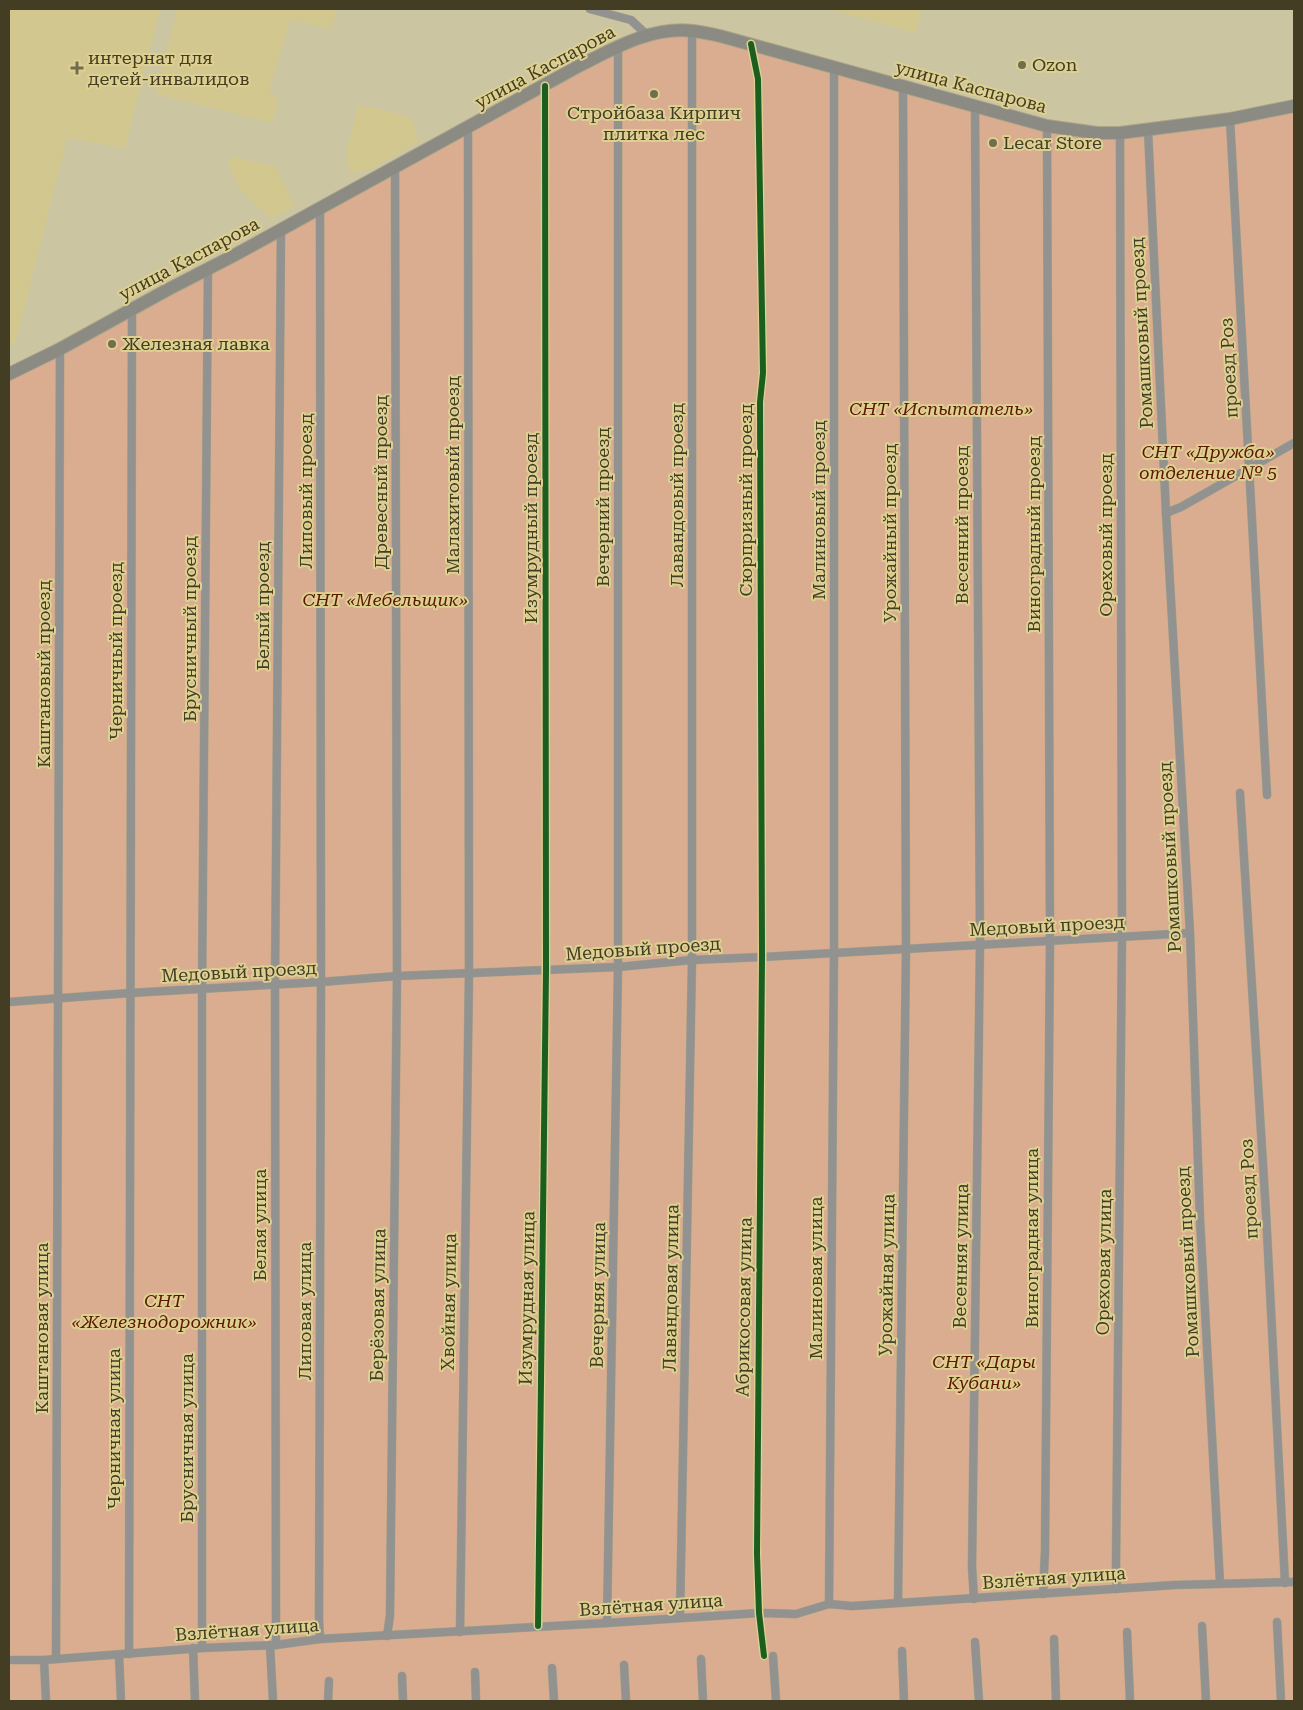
<svg xmlns="http://www.w3.org/2000/svg" width="1303" height="1710" font-family="'Roboto Serif',serif">
<style>
.built{fill:#d3c790}
.green{fill:#dbad90}
.lines{fill:none;stroke-linecap:round;stroke-linejoin:round}
.minor-casing{stroke:#aba589;stroke-width:9}
.primary-casing{stroke:#aba589;stroke-width:14}
.minor{stroke:#929290;stroke-width:8}
.primary{stroke:#8b8a83;stroke-width:12}
.cycleway-casing{stroke:#ddd091;stroke-width:9}
.cycleway{stroke:#1b5e20;stroke-width:6}
.poi-dot{fill:#726d4f;stroke:#ddd091;stroke-width:2}
.labels{text-anchor:middle;stroke-width:4;stroke-linejoin:round;paint-order:stroke}
.poi-label{font-size:18px;fill:#423d23;stroke:#ddd091;text-anchor:start}
.street-label{font-size:18px;fill:#423d23;stroke:#ddd091}
.park-label{font-size:18px;font-style:italic;fill:#5d1700;stroke:#ddd091}
</style>
<rect width="100%" height="100%" fill="#ccc5a2"/>
<g class="built">
<path d="M9,9H160L125,148L67,138L15,345L9,344Z"/>
<path d="M177,9H337L332,29L290,20L269,91L277,98V109L272,121H265L156,94Z"/>
<path d="M828,9H922L916,33Z"/>
<path d="M358,105L396,113L413,119L418,142L371,169L350,173L346,155Z"/>
<path d="M229,156L276,167L295,206L270,219L239,188L230,169Z"/>
</g>
<path class="green" d="M679,31L1097,133L1294,106V1701H9V374L618,46Z"/>
<g class="lines">
<g class="minor-casing">
<g id="minor">
<path d="M590,9L631,20L647,35"/>
<path d="M751,44L758,79L763,373L760,402L762,957L757,1554L759,1613L764,1656"/>
<path d="M1230,119L1267,795"/>
<path d="M1148,130L1166,513L1190,933L1200,1219L1220,1583"/>
<path d="M320,209L321,982L319,1621L320,1639"/>
<path d="M1166,513L1181,507L1294,443"/>
<path d="M1240,793L1266,1213L1285,1583"/>
<path d="M9,1002L130,993L321,982L397,976L618,967L692,960L762,957L1190,933"/>
<path d="M1117,1589L1116,1564L1122,936L1120,133"/>
<path d="M1043,1594L1045,1551L1050,941L1047,126"/>
<path d="M974,1599L972,1567L980,944L975,106"/>
<path d="M898,1602L906,949L903,87"/>
<path d="M829,1604L834,952V67"/>
<path d="M680,1617L692,960V31"/>
<path d="M1277,1622L1281,1701"/>
<path d="M607,1623L618,967V46"/>
<path d="M538,1626L546,970L545,86"/>
<path d="M1202,1626L1206,1701"/>
<path d="M460,1632L469,973L468,127"/>
<path d="M1127,1632L1130,1701"/>
<path d="M387,1636L390,1615L397,976L395,168"/>
<path d="M1054,1639L1056,1701"/>
<path d="M975,1642L979,1701"/>
<path d="M270,1645L273,1701"/>
<path d="M276,1645L275,985L281,229"/>
<path d="M193,1648L195,1701"/>
<path d="M202,1648V989L208,269"/>
<path d="M902,1651L904,1701"/>
<path d="M129,1654L132,309"/>
<path d="M119,1655L121,1701"/>
<path d="M773,1656L776,1701"/>
<path d="M56,1659L60,349"/>
<path d="M701,1659L703,1701"/>
<path d="M9,1660H44L202,1648L276,1645L320,1639L607,1623L759,1613L796,1614L829,1604L852,1606L1175,1585L1294,1582"/>
<path d="M44,1660L46,1701"/>
<path d="M624,1665L626,1701"/>
<path d="M552,1668L554,1701"/>
<path d="M475,1672L476,1701"/>
<path d="M402,1676L403,1701"/>
<path d="M328,1701L329,1681"/>
</g>
</g>
<g class="primary-casing">
<path id="primary" d="M9,374L60,349L167,290L233,256L577,67C613,49 651,26 693,31C702,32 711,34 720,36L1047,126L1097,133H1120L1230,119L1294,106"/>
</g>
<use href="#minor" class="minor"/>
<use href="#primary" class="primary"/>
<g class="cycleway-casing">
<g id="cycleway">
<path d="M751,44L758,79L763,373L760,402L762,957L757,1554L759,1613L764,1656"/>
<path d="M538,1626L546,970L545,86"/>
</g>
</g>
<use href="#cycleway" class="cycleway"/>
</g>
<g class="poi-dot">
<circle cx="1022" cy="65" r="5"/>
<path d="M74.5 60.5h5v5h5v5h-5v5h-5v-5h-5v-5h5z"/>
<circle cx="654" cy="94" r="5"/>
<circle cx="993" cy="143" r="5"/>
<circle cx="112" cy="344" r="5"/>
</g>
<g class="labels">
<g class="poi-label">
<text x="88" y="64">интернат для<tspan x="88" dy="21">детей-инвалидов</tspan></text>
<text x="1032" y="71">Ozon</text>
<text x="654" y="119" text-anchor="middle">Стройбаза Кирпич<tspan x="654" dy="21">плитка лес</tspan></text>
<text x="1003" y="149">Lecar Store</text>
<text x="122" y="350">Железная лавка</text>
</g>
<g class="street-label">
<text transform="translate(545 67) rotate(-28)" y="6">улица Каспарова</text>
<text transform="translate(971 87) rotate(15)" y="6">улица Каспарова</text>
<text transform="translate(189 259) rotate(-28)" y="6">улица Каспарова</text>
<text transform="translate(1142 333) rotate(-93)" y="6">Ромашковый проезд</text>
<text transform="translate(1229 368) rotate(-93)" y="6">проезд Роз</text>
<text transform="translate(453 475) rotate(-90)" y="6">Малахитовый проезд</text>
<text transform="translate(381 482) rotate(-90)" y="6">Древесный проезд</text>
<text transform="translate(306 491) rotate(-90)" y="6">Липовый проезд</text>
<text transform="translate(677 495) rotate(-90)" y="6">Лавандовый проезд</text>
<text transform="translate(746 500) rotate(-90)" y="6">Сюрпризный проезд</text>
<text transform="translate(603 507) rotate(-90)" y="6">Вечерний проезд</text>
<text transform="translate(819 510) rotate(-90)" y="6">Малиновый проезд</text>
<text transform="translate(962 525) rotate(-90)" y="6">Весенний проезд</text>
<text transform="translate(531 528) rotate(-90)" y="6">Изумрудный проезд</text>
<text transform="translate(890 533) rotate(-90)" y="6">Урожайный проезд</text>
<text transform="translate(1034 534) rotate(-90)" y="6">Виноградный проезд</text>
<text transform="translate(1106 535) rotate(-90)" y="6">Ореховый проезд</text>
<text transform="translate(263 606) rotate(-90)" y="6">Белый проезд</text>
<text transform="translate(190 629) rotate(-90)" y="6">Брусничный проезд</text>
<text transform="translate(116 651) rotate(-90)" y="6">Черничный проезд</text>
<text transform="translate(44 674) rotate(-90)" y="6">Каштановый проезд</text>
<text transform="translate(1170 857) rotate(-93)" y="6">Ромашковый проезд</text>
<text transform="translate(1047 926) rotate(-3)" y="6">Медовый проезд</text>
<text transform="translate(643 949) rotate(-4)" y="6">Медовый проезд</text>
<text transform="translate(239 972) rotate(-3)" y="6">Медовый проезд</text>
<text transform="translate(1249 1189) rotate(-93)" y="6">проезд Роз</text>
<text transform="translate(260 1225) rotate(-90)" y="6">Белая улица</text>
<text transform="translate(1032 1238) rotate(-90)" y="6">Виноградная улица</text>
<text transform="translate(961 1256) rotate(-89)" y="6">Весенняя улица</text>
<text transform="translate(1104 1262) rotate(-89)" y="6">Ореховая улица</text>
<text transform="translate(1188 1262) rotate(-93)" y="6">Ромашковый проезд</text>
<text transform="translate(887 1275) rotate(-89)" y="6">Урожайная улица</text>
<text transform="translate(816 1278) rotate(-90)" y="6">Малиновая улица</text>
<text transform="translate(671 1288) rotate(-89)" y="6">Лавандовая улица</text>
<text transform="translate(598 1295) rotate(-89)" y="6">Вечерняя улица</text>
<text transform="translate(527 1298) rotate(-89)" y="6">Изумрудная улица</text>
<text transform="translate(449 1302) rotate(-89)" y="6">Хвойная улица</text>
<text transform="translate(378 1305) rotate(-89)" y="6">Берёзовая улица</text>
<text transform="translate(744 1307) rotate(-89)" y="6">Абрикосовая улица</text>
<text transform="translate(305 1311) rotate(-90)" y="6">Липовая улица</text>
<text transform="translate(42 1328) rotate(-90)" y="6">Каштановая улица</text>
<text transform="translate(114 1429) rotate(-90)" y="6">Черничная улица</text>
<text transform="translate(187 1438) rotate(-90)" y="6">Брусничная улица</text>
<text transform="translate(1054 1578) rotate(-4)" y="6">Взлётная улица</text>
<text transform="translate(651 1605) rotate(-4)" y="6">Взлётная улица</text>
<text transform="translate(247 1630) rotate(-4)" y="6">Взлётная улица</text>
</g>
<g class="park-label">
<text x="941" y="415">СНТ «Испытатель»</text>
<text x="1208" y="458">СНТ «Дружба»<tspan x="1208" dy="21">отделение № 5</tspan></text>
<text x="385" y="606">СНТ «Мебельщик»</text>
<text x="164" y="1307">СНТ<tspan x="164" dy="21">«Железнодорожник»</tspan></text>
<text x="984" y="1368">СНТ «Дары<tspan x="984" dy="21">Кубани»</tspan></text>
</g>
</g>
<rect width="1303" height="1710" fill="none" stroke="#423d23" stroke-width="20"/>
</svg>
